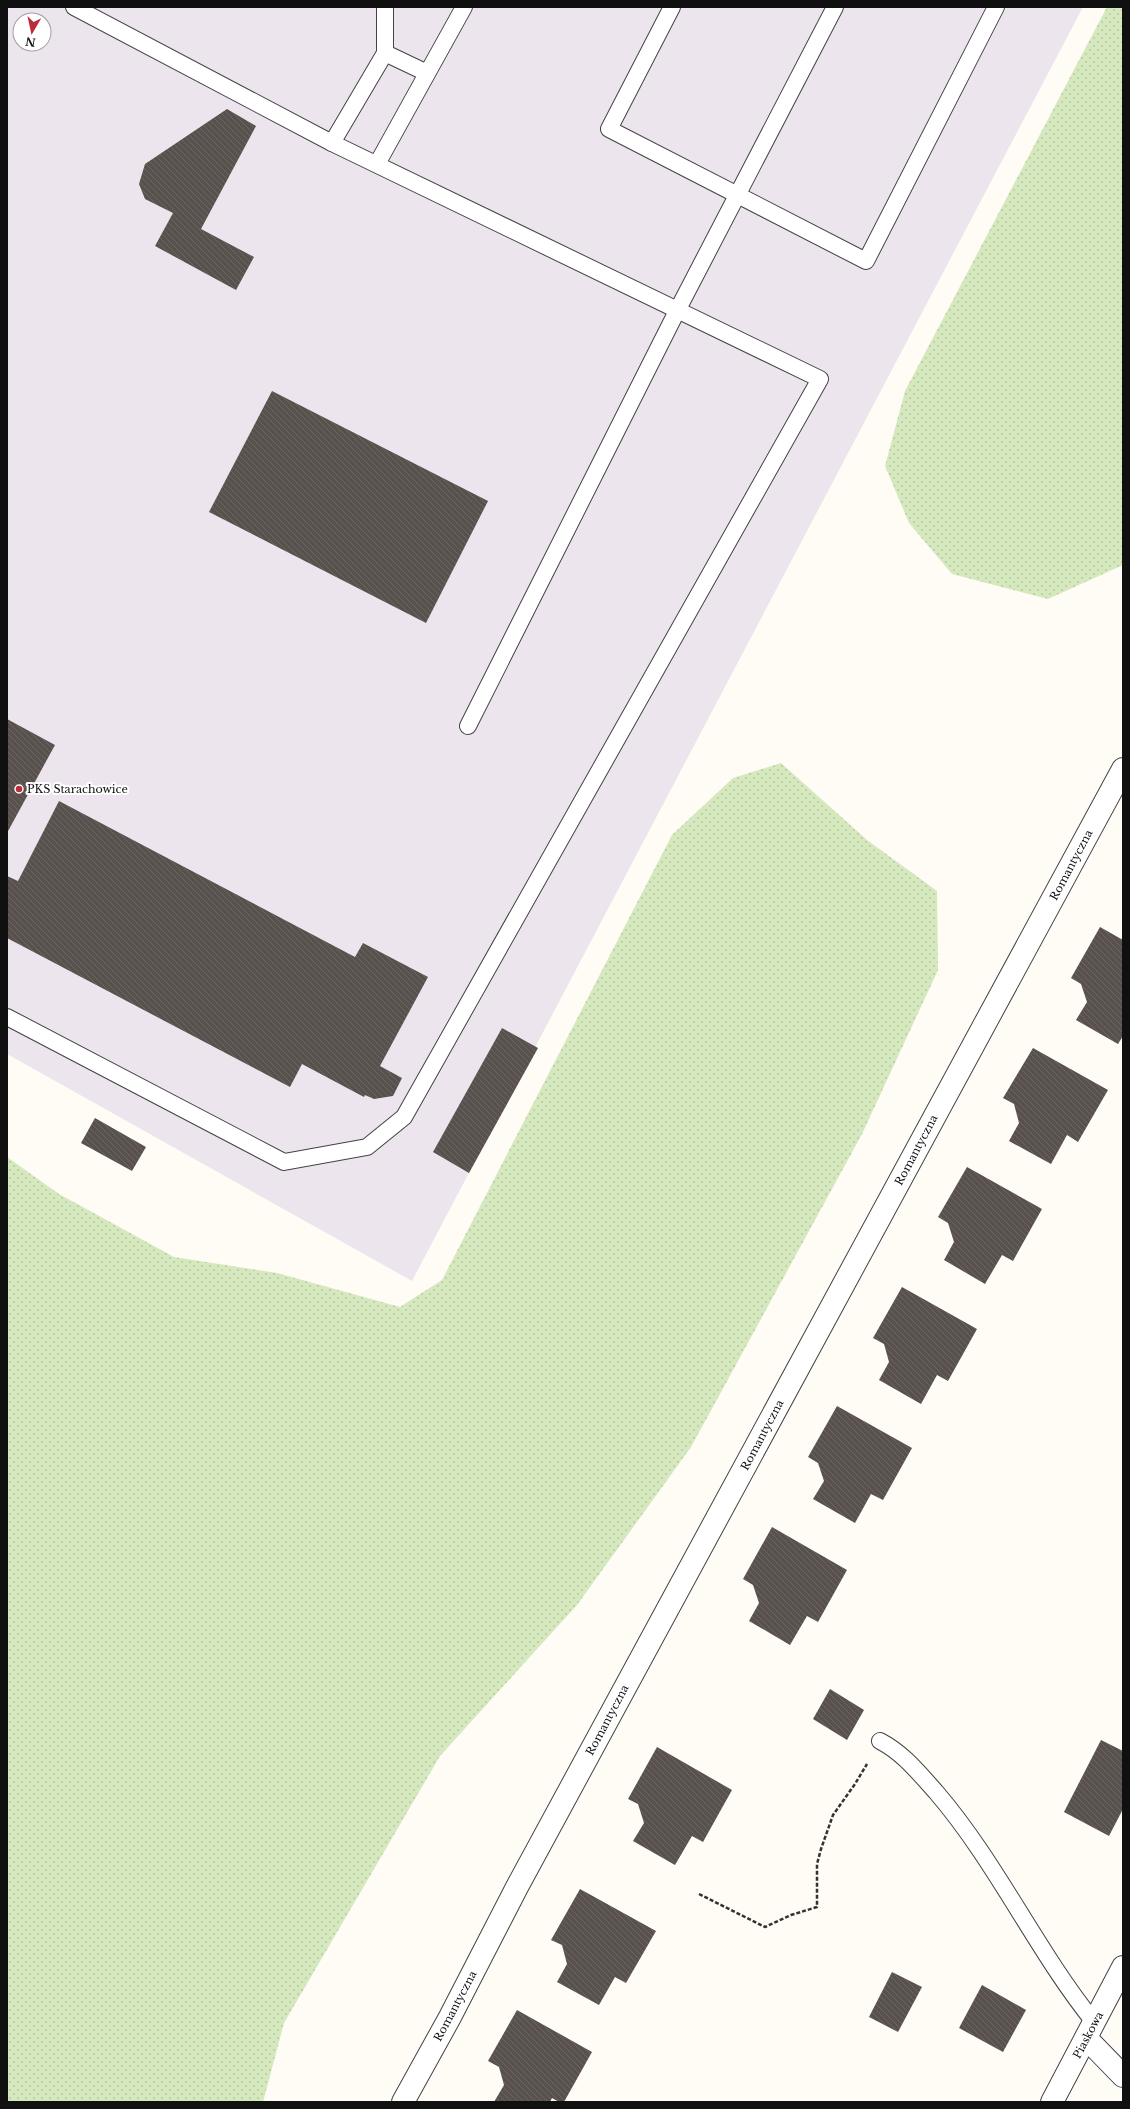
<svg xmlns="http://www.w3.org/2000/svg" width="1130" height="2109" font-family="'Libre Baskerville',serif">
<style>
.industrial{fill:#ede5ee;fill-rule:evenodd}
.grass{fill:url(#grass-dots)}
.building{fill:url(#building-back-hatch)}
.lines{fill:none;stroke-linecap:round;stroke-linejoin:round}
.service-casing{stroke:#434343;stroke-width:18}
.minor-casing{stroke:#434343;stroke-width:24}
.path{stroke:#323232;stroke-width:2.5;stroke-dasharray:4 2;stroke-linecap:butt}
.service{stroke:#fff;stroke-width:16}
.minor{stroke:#fff;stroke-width:22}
.poi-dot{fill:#ba2e3b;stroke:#fff;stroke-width:1.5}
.labels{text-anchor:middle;stroke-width:4;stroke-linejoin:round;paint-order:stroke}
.poi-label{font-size:11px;fill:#101010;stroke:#fff;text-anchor:start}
.street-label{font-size:11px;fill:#101010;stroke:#fff}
</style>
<defs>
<pattern id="grass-dots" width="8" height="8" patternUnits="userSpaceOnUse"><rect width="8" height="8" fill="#d6e8be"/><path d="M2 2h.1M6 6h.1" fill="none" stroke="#b7c6a2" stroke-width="1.8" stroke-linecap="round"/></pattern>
<pattern id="building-back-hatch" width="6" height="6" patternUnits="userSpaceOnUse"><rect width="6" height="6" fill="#58514d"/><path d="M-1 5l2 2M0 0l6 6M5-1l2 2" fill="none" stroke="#6b6562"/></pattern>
</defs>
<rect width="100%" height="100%" fill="#fefcf4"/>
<path class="industrial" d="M7,7H1083L412,1281L7,1054ZM20,20H44V44H20Z"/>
<g class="grass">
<path d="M1107,7H1123V565L1048,599L952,574L909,523L885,466L905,391Z"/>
<path d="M781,763L867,840L937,891L938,970L862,1134L691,1447L577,1605L440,1756L284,2023L263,2102H7V1157L59,1194L174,1257L277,1273L400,1307L442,1280L672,835L733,778Z"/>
</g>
<g class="building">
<path d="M227,109L256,126L201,229L254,257L236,290L155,246L173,213L145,199L139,184L145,164Z"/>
<path d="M272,391L488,501L426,623L209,512Z"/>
<path d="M7,719L55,745L7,833Z"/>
<path d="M59,801L355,957L363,943L428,977L380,1066L402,1078L393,1096L374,1099L365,1095L364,1097L302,1064L290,1087L7,938V876L18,881Z"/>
<path d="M1100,927L1123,940V1036L1118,1044L1076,1020L1087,1002L1081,984L1071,978Z"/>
<path d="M502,1028L538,1048L469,1173L433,1152Z"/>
<path d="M1033,1048L1108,1090L1078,1142L1067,1135L1051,1164L1009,1141L1019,1123L1014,1104L1003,1098Z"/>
<path d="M95,1118L146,1147L132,1171L81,1143Z"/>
<path d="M967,1167L1042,1209L1013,1261L1002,1255L985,1284L944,1260L954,1242L948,1223L938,1217Z"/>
<path d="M902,1287L977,1329L948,1381L937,1375L921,1404L879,1380L889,1362L884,1344L873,1338Z"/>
<path d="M837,1406L912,1448L883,1500L871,1494L855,1523L813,1499L824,1481L818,1463L808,1457Z"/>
<path d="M772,1527L847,1570L818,1622L807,1616L790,1645L749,1621L759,1603L753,1585L743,1579Z"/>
<path d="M830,1689L864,1710L847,1740L813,1719Z"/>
<path d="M1101,1740L1123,1751V1809L1109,1836L1064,1812Z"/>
<path d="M657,1747L732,1790L703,1842L692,1836L675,1865L633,1841L644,1823L638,1804L628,1799Z"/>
<path d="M580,1889L656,1931L626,1983L615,1977L599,2005L557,1982L567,1964L562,1945L551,1940Z"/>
<path d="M892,1972L922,1987L898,2032L869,2017Z"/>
<path d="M982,1985L1026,2010L1003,2052L959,2028Z"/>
<path d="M517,2010L592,2052L564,2102H559L552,2098L550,2102H494L504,2085L499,2067L488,2061Z"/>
</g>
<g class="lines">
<g class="service-casing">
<g id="service">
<path d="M672,7L609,129L866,261L996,7"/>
<path d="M385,53L427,73"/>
<path d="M332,143L385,53V7"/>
<path d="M377,164L464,7"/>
<path d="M468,726L677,311L835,7"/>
<path d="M7,1017L284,1162L367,1147L404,1117L820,379L332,143L74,7"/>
<path d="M880,1741C903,1753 918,1772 936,1792C997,1863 1036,1950 1094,2022"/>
</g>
</g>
<g class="minor-casing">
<g id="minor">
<path d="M1086,2038L1123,2076"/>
<path d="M403,2102L450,2017L517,1887L1123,769"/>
<path d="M1052,2102L1123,1967"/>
</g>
</g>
<path class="path" d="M699,1894L765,1927L791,1915L817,1907V1864L821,1849L833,1815L855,1784L867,1764"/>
<use href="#service" class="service"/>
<use href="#minor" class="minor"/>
</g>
<circle class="poi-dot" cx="19" cy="789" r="4"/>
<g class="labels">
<g class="poi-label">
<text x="27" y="793">PKS Starachowice</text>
</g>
<g class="street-label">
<text transform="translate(1071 865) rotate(-62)" y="4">Romantyczna</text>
<text transform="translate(916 1150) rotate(-62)" y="4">Romantyczna</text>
<text transform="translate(762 1435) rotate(-62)" y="4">Romantyczna</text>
<text transform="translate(607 1720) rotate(-62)" y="4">Romantyczna</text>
<text transform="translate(455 2006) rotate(-62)" y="4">Romantyczna</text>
<text transform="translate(1088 2035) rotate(-62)" y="4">Piaskowa</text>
</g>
</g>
<rect width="1130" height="2109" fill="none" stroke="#101010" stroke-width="16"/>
<g transform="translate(32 32) rotate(189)"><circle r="19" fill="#ffffff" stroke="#9f9f9f"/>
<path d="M0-3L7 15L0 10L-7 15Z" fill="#ba2e3b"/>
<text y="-6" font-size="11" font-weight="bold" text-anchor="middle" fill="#101010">N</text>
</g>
</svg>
